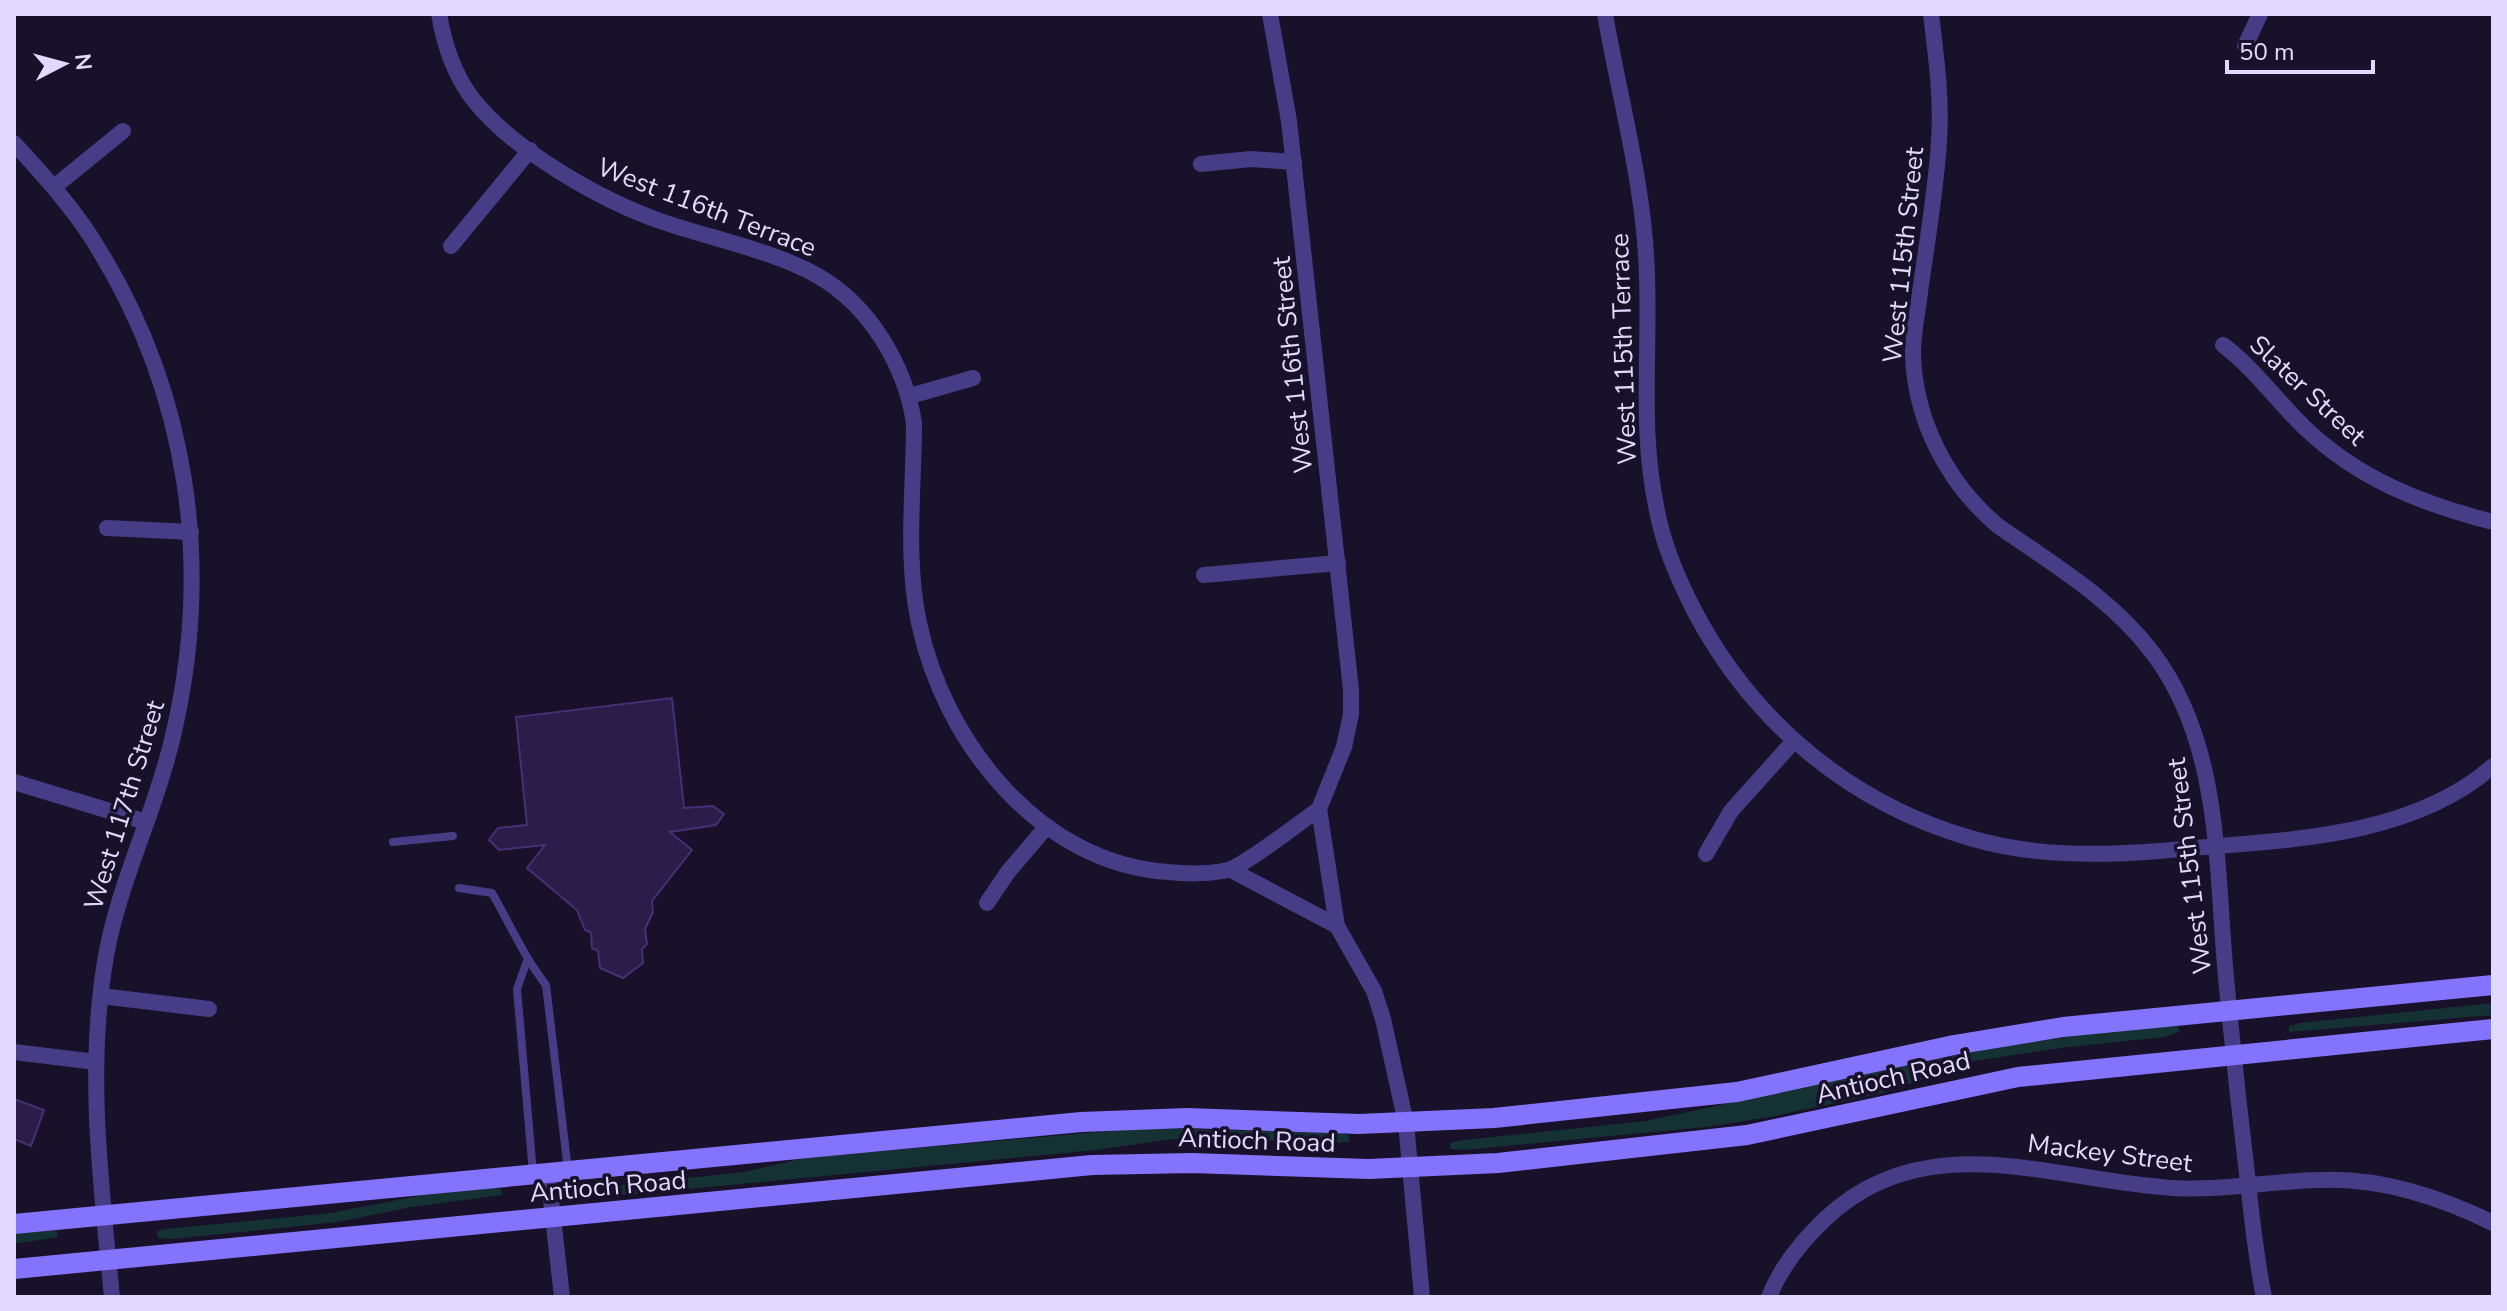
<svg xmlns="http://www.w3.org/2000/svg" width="2507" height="1311" font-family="'Nunito Sans',sans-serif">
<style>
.green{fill:#143133}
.building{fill:#2b1d4a;stroke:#453075;stroke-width:2}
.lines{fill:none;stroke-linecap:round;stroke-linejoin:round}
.service{stroke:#473d87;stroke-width:8}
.minor{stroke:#473d87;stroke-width:16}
.secondary{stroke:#8473fc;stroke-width:20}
.labels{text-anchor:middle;stroke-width:7;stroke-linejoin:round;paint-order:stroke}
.street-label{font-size:26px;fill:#e2dafe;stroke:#181129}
</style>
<rect width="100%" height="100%" fill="#181129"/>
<g class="green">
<path d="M2493,1003V1015L2289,1032V1026L2300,1023Z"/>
<path d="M2157,1027L2178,1026L2180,1032L2164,1037L2060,1048L1975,1061L1883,1093L1770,1117L1706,1127L1464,1150L1450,1149V1143L1463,1140L1645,1121L1984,1049L2094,1033Z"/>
<path d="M1143,1128L1338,1133L1349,1135V1142L1329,1143L1191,1138L1164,1140L1097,1150L625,1195L603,1194V1188L620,1185L744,1172L805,1158Z"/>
<path d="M493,1188L501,1189L502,1195L411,1207L338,1222L173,1239L158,1238L157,1231L165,1229L331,1213L428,1194Z"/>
<path d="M47,1231H57L58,1237L14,1244V1233Z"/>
</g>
<g class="building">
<path d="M672,698L684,808L713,806L724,814L716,825L670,832L692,850L652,901L653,912L645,929L647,944L642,949L643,963L623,978L600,968L598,951L592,948L591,933L585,930L577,910L527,868L545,845L499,850L489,840L498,828L527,825L516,717Z"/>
<path d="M14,1099L44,1110L31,1146L14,1139Z"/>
</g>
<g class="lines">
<g class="service">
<path d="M393,842L453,836"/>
<path d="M459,888L492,893C510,924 524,957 546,985L568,1170"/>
<path d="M527,961L517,989L533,1173"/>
</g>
<g class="minor">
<path d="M439,14C444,44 454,74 472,98C512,150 602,201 663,222C710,238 777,252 818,276C870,306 905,365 914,423C914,489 905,558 919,623C944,742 1040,864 1168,872C1187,874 1209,874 1228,870C1244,866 1302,821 1319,809"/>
<path d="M1270,14L1289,121L1351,690V714L1344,747L1319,809L1337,926L1374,991L1383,1019L1406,1123L1422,1297"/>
<path d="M1605,14C1620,101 1645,188 1647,277C1650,363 1639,434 1659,520C1666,552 1680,583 1695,612C1753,722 1850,803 1970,838C2031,856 2096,856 2159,851C2269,840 2405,843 2493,766"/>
<path d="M1931,14C1936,56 1942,98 1939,141C1936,191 1927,242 1920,292C1918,311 1913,332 1913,352C1914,419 1947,483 1998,526C2053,564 2112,599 2152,652C2220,741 2216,860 2225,966C2231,1033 2238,1099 2246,1165C2251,1209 2255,1254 2264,1297"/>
<path d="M2245,46L2260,14"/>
<path d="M14,143C41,173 69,203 91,237C189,389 214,566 172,740C155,813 119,882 106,956C86,1069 101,1184 112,1297"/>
<path d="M1201,164L1251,159L1294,162"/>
<path d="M54,187L123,131"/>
<path d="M451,246L530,150"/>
<path d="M2223,345C2255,369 2276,400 2304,427C2358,479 2422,504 2493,522"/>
<path d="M910,396L973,378"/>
<path d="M107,528L191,532"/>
<path d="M1204,575L1338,563"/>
<path d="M14,782L146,822"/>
<path d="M1706,854L1731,811L1794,741"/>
<path d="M1231,870L1337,926"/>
<path d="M987,903L1008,872L1047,826"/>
<path d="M101,996L209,1009"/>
<path d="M14,1052L96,1062"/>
<path d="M548,1173L562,1297"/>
<path d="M1769,1297C1781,1266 1802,1241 1825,1219C1926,1123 2054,1181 2173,1188C2222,1191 2270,1181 2319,1180C2380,1177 2438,1196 2493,1223"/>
</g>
<g class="secondary">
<path d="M14,1224L1081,1122L1187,1118L1359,1124L1494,1118L1737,1092L1954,1045L2063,1027L2493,985"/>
<path d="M14,1269L1092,1165L1192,1163L1369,1169L1498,1163L1747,1135L2018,1077L2493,1029"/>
</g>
</g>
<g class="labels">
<g class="street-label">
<text transform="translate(707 207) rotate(21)" y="9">West 116th Terrace</text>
<text transform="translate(1903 255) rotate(-84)" y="9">West 115th Street</text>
<text transform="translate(1623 349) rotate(-92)" y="9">West 115th Terrace</text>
<text transform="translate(1292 365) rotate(-96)" y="9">West 116th Street</text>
<text transform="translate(2308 390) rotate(43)" y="9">Slater Street</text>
<text transform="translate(124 805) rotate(-73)" y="9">West 117th Street</text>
<text transform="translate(2189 866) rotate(-97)" y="9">West 115th Street</text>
<text transform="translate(1893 1077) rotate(-13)" y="9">Antioch Road</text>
<text transform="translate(1257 1140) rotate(2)" y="9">Antioch Road</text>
<text transform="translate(2110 1153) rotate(7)" y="9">Mackey Street</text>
<text transform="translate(608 1186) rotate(-5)" y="9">Antioch Road</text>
</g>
</g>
<rect width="2507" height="1311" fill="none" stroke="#e2dafe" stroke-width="32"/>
<g transform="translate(64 64) rotate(84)" stroke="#181129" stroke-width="6" paint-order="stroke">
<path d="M0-6L14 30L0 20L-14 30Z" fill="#e2dafe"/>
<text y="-12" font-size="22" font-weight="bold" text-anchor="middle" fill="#e2dafe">N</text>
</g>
<path d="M2227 60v12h146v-12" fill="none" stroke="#e2dafe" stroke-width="4"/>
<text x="2239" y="60" font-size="24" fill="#e2dafe" stroke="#181129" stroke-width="6" paint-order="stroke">50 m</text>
</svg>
